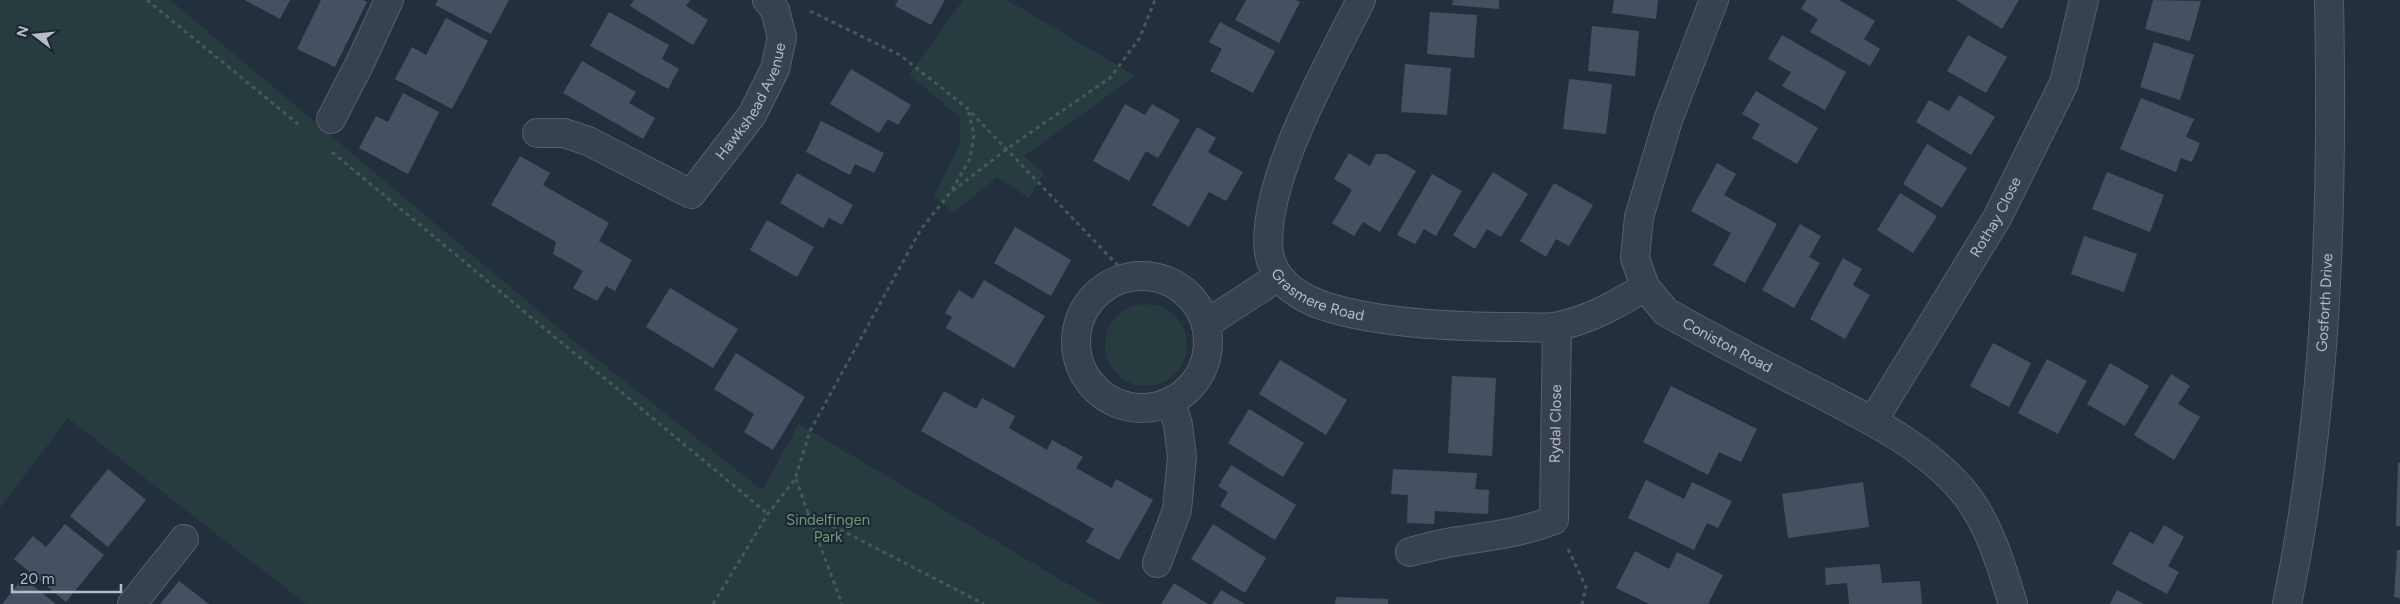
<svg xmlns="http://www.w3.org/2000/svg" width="2400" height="604" font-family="Figtree,sans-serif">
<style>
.green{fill:#263c3f}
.building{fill:#455162}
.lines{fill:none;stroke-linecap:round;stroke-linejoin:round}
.minor-casing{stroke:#565f6c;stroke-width:30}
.path{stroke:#44595c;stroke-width:3;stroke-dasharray:4 4;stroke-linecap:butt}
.minor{stroke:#38414e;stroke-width:28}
.labels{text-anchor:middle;stroke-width:4;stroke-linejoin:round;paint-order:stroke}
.street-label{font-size:15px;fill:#b4bcc9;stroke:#1d2633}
.park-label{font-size:15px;fill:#6b9a76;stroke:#1d2633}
</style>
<rect width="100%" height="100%" fill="#242f3e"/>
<g class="green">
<path d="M0,0H170L579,345L762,490L799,424L1102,604H306L68,418L0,508Z"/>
<path d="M963,0H1007L1135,76L1024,156L1044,173L1029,198L997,177L954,213L934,197L960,143V117L909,75Z"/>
<circle cx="1146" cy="345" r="41"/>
</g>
<g class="building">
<path d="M245,0H290L280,19Z"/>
<path d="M321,0H363L367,2L335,67L297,49Z"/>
<path d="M438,0H509L491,34L435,5Z"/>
<path d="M634,0H690L686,6L708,20L693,45L630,6Z"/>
<path d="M898,0H945L931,25L895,6Z"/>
<path d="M1246,0H1296L1300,2L1279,43L1235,20Z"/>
<path d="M1453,0H1499V9L1452,5Z"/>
<path d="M1614,0H1658L1656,19L1612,13Z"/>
<path d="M1806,0H1839L1875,21L1864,39L1880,49L1870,66L1810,32L1818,19L1801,9Z"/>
<path d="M1956,0H2019L2002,29Z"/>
<path d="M2153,0L2201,1L2190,41L2145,29Z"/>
<path d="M609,12L669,45L662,59L679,69L668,89L590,46Z"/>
<path d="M1430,12L1477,15L1474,58L1427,54Z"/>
<path d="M446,18L488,41L452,109L395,79L412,47L426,55Z"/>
<path d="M1220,22L1275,51L1253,93L1210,71L1222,49L1209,42Z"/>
<path d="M1592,26L1639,31L1635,76L1588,71Z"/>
<path d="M1782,35L1846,72L1825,110L1782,86L1791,72L1768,59Z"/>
<path d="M1968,35L2007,57L1986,93L1947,71Z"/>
<path d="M2154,42L2194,55L2180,100L2140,87Z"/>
<path d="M582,61L636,92L629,103L655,118L643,139L563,93Z"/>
<path d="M1405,64L1451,68L1447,115L1401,112Z"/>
<path d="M851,69L911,105L898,125L888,119L879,133L830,104Z"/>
<path d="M1569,79L1612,84L1606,134L1563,129Z"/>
<path d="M1756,91L1818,128L1797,164L1752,138L1760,124L1742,114Z"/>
<path d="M403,93L439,112L408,174L359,148L376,116L388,122Z"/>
<path d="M1959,95L1995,117L1971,155L1916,122L1929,100L1949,111Z"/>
<path d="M2141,98L2194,119L2186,137L2200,143L2192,162L2181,158L2176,172L2120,149Z"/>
<path d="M1125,104L1145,115L1152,104L1180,120L1158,158L1146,151L1129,181L1093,161Z"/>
<path d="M821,121L884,153L874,173L855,164L850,175L806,152Z"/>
<path d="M1197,127L1216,138L1208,152L1243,172L1226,201L1209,192L1189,227L1152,205Z"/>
<path d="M1927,144L1967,168L1942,208L1903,184Z"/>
<path d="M1349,153L1370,166L1376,154H1386L1416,171L1380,232L1363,222L1354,236L1332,223L1352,190L1334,179Z"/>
<path d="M520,156L550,173L543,185L609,223L599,241L632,260L615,291L606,286L597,301L573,288L583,271L553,254L556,242L491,205Z"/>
<path d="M1717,163L1736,174L1724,195L1777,224L1745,283L1713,265L1731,233L1691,211Z"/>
<path d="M1493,172L1528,194L1501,237L1487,229L1475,249L1453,235Z"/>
<path d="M2107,172L2164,195L2150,232L2092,209Z"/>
<path d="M797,173L853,205L842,225L829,218L823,228L780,203Z"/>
<path d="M1432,174L1462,191L1436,236L1424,229L1415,244L1397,235Z"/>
<path d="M1554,183L1593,205L1569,246L1556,239L1546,257L1520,241Z"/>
<path d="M1900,193L1937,216L1913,253L1877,230Z"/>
<path d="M767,220L814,247L797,277L750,250Z"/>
<path d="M1800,224L1821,236L1809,257L1820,263L1794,308L1762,290Z"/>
<path d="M1015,227L1071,260L1051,296L994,263Z"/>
<path d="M2084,236L2137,254L2124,292L2071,274Z"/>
<path d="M1843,258L1862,269L1853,285L1870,295L1845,339L1810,319Z"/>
<path d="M984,280L1045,316L1014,368L946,328L952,317L945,313L959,290L973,299Z"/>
<path d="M670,288L738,329L713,368L646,327Z"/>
<path d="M1993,343L2031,363L2009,407L1970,386Z"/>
<path d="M736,353L805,397L773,450L744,432L754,414L714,389Z"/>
<path d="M2047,359L2087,381L2058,434L2018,413Z"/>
<path d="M1280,360L1347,400L1326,435L1259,394Z"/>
<path d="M2110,363L2149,386L2125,426L2087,404Z"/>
<path d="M2171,374L2190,386L2178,404L2200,417L2174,460L2134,435Z"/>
<path d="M1452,376L1496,378L1492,456L1448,453Z"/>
<path d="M1671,386L1757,429L1741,462L1719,452L1708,475L1643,442Z"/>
<path d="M944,391L976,409L982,398L1015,416L1009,428L1047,450L1052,440L1083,457L1076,468L1112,488L1116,479L1153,500L1119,560L1086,542L1094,529L921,431Z"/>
<path d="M1249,409L1304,443L1283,477L1228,443Z"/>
<path d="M2398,463H2400V526H2396Z"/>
<path d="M1231,465L1296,505L1275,540L1220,506L1228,492L1218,486Z"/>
<path d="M108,469L146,500L108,547L70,516Z"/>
<path d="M1393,469L1477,473L1475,489L1489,490L1488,514L1435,511L1434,524L1407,523L1408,495L1391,494Z"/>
<path d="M1646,480L1684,499L1692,482L1732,501L1718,528L1707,523L1694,550L1628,518Z"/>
<path d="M1863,482L1869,527L1788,538L1782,494Z"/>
<path d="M65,524L104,555L66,602L14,559L33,536L46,547Z"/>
<path d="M1213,524L1266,558L1245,593L1191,559Z"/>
<path d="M2164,525L2184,537L2168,566L2179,572L2167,594L2112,564L2130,531L2153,544Z"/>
<path d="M2397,550H2400V598L2394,597Z"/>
<path d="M1635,551L1669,569L1677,552L1723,575L1708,604H1649L1616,588Z"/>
<path d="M1880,564L1882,583L1920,581L1922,604H1849L1847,583L1826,585L1825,568Z"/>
<path d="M23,578L56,604H2Z"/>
<path d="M179,581L209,604H160Z"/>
<path d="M1174,583L1208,604H1161Z"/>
<path d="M1221,590L1245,604H1212Z"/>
<path d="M2117,590L2144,604H2110Z"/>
<path d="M1336,597L1388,599V604H1335Z"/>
</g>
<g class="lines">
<g class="minor-casing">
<g id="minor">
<path id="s1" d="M1361,0C1330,62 1260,184 1269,253C1273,278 1294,294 1316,303C1371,324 1459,327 1518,327C1531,327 1547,329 1559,326C1591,319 1617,304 1645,287"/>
<path id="s2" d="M1714,0L1668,120L1639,217L1635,258L1645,287L1666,312C1714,339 1762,364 1811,389C1863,416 1923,444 1962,490C1989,522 2001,565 2013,604"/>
<path d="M331,119L359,65L389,0"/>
<path id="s3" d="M537,133H564L588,141L691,194L752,115L775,69L782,37L775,10L767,0"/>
<circle cx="1142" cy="342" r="66"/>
<path d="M1206,324L1278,277"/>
<path id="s4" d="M1873,421L1997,218L2064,83L2084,0"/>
<path id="s5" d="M1410,552C1426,548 1443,543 1459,541C1493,536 1523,532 1554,520L1557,327"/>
<path d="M1157,563L1177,510L1182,457L1178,425L1171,401"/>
<path d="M132,604L184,539"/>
<path id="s6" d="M2287,604C2328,406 2333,201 2329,0"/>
</g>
</g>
<g class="path">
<path d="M147,0L298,124"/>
<path d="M810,11L900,55L967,108L1129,277"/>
<path d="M332,152L768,514"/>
<path d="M952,190L970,159L974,134L968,110"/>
<path d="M796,479L808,513L984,604"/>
<path d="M808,513L842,604"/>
<path d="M1568,549L1586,587L1582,604"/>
<path d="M713,604L768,514L795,479L810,431L921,229L950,193L1008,148L1110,78L1139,39L1155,0"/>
</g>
<use href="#minor" class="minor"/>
</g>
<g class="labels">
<g class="street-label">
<text dy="5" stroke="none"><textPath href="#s3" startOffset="280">Hawkshead Avenue</textPath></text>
<text dy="5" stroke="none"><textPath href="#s4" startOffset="238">Rothay Close</textPath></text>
<text dy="5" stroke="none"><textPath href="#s1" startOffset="342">Grasmere Road</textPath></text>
<text dy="5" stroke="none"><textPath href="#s6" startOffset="304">Gosforth Drive</textPath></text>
<text dy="5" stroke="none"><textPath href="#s2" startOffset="404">Coniston Road</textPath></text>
<text dy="5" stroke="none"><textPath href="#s5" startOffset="244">Rydal Close</textPath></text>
</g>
<g class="park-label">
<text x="828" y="525">Sindelfingen<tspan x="828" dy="17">Park</tspan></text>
</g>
</g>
<g transform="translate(35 35) rotate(286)" stroke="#1d2633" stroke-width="4" paint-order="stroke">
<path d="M0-4L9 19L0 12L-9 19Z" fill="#b4bcc9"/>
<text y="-8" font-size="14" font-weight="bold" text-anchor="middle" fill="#b4bcc9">N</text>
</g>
<path d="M12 584v8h109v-8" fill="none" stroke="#b4bcc9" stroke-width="2.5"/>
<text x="20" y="584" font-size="15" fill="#b4bcc9" stroke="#1d2633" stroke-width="4" paint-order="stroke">20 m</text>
</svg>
